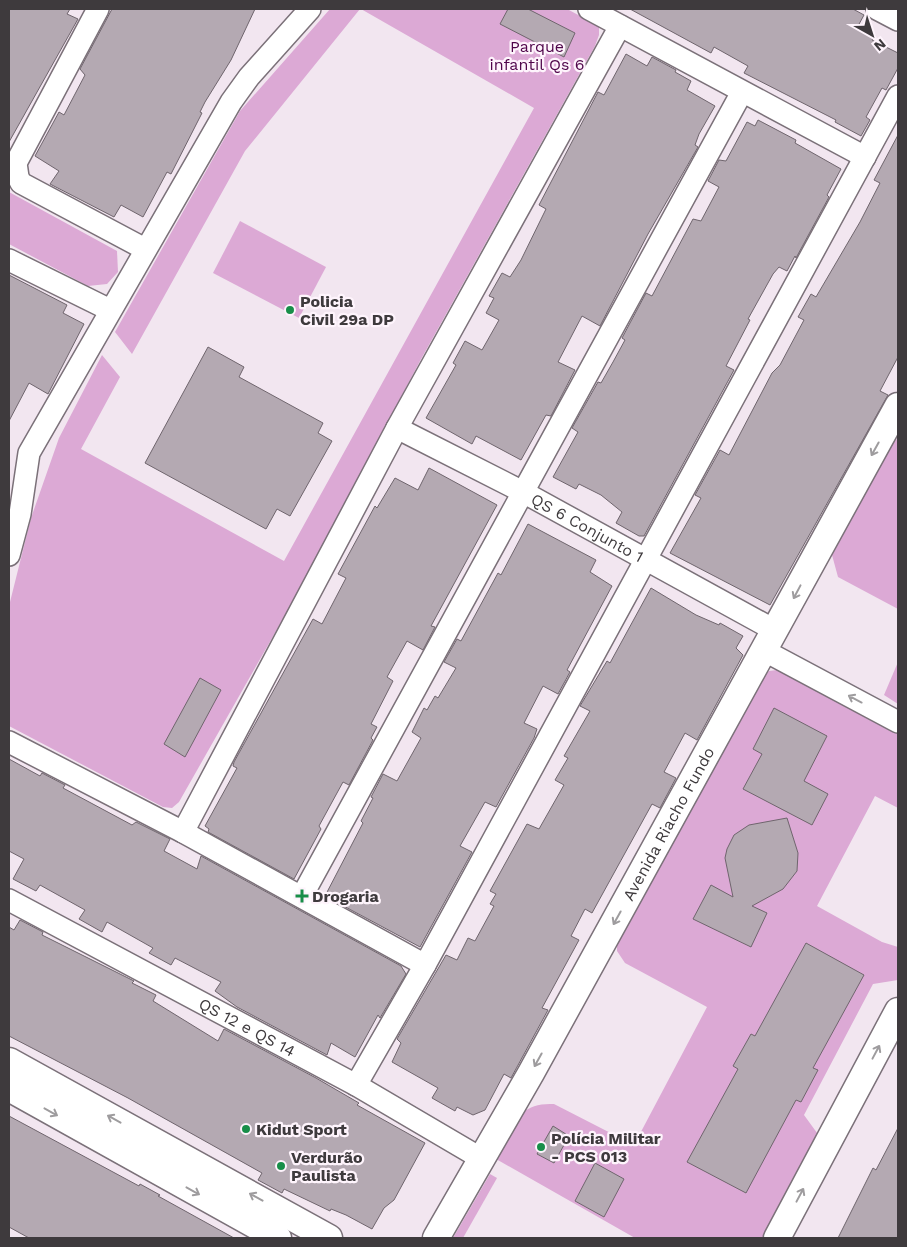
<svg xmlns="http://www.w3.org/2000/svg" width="907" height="1247" font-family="'Work Sans',sans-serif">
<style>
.green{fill:#dca9d5}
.building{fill:#b4a9b2;stroke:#6f656d}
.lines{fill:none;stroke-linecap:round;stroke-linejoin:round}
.minor-casing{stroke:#7b7179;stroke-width:24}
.tertiary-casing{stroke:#7b7179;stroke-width:29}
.minor{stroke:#fff;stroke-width:21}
.tertiary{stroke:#fff;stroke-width:26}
.oneway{stroke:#9e9c9e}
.poi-dot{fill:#188e49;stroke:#fef4fc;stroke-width:2}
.labels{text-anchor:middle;stroke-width:4.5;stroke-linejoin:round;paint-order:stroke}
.park-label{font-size:16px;fill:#4f054a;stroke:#fef4fc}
.poi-label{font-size:16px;font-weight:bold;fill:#3e3a3d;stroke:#fef4fc;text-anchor:start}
.street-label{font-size:16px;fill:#3e3a3d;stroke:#fef4fc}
</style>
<rect width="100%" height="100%" fill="#f2e6f0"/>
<g class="green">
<path d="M330,9H360L245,151L132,354L115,332L240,111Z"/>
<path d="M361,9H567L599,26V35L595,46L420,361L305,580L179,802L172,808L163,807L9,726V606L31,518L59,438L102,355L120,377L81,449L284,561L534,108Z"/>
<path d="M9,192L117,251L118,272L107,284L88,286L9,244Z"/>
<path d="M240,221L326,267L299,318L213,273Z"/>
<path d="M898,438V609L838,577L832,555L892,444Z"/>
<path d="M898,662V704L884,695Z"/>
<path d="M777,670L785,672L898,733V808L875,796L817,906L882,942L898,947V980L873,984L804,1115L820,1137L763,1238H635L496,1159C512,1129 515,1102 554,1104L634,1145L707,1007L625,963L617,951V944L762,678L769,671Z"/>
<path d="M490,1174L497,1178L463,1238H453Z"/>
</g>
<g class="building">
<path d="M9,9H70L67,14L78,19L9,142Z"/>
<path d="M112,9H255L231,60L205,102L200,112L202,113L171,174L167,172L143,217L121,205L114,217L50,184L59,171L35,156L59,112L64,115L85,75L80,69Z"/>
<path d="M508,9H528L575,33L564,57L500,24Z"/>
<path d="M630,9H853L864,15L858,26L875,35L872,40L898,53V68L886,90L882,88L866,117L870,120L861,136L835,122L836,120L744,73L748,66L714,47L711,53Z"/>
<path d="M626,54L647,66L652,57L676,70L675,72L691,81L687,90L715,106L699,134L695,145L698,147L648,234L600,326L582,316L558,362L575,370L551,416L546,415L521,460L476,436L472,444L426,418L456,365L453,363L465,341L482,350L499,320L486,313L494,298L489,296L502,273L510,277L521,260L546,209L539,205L598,92L604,95Z"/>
<path d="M758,120L796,140L795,143L841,169L827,195L829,197L796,258L795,256L787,271L779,267L773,274L748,319L750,320L726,366L734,370L644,536H639L616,523L622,512L601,495L579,484L576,489L553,477L578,432L572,428L598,382L601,383L613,362L625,340L622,338L646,293L652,296L693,219L701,221L719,187L708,181L719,160L726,161L747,122L755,126Z"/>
<path d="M898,135V357L880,391L888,395L770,605L670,553L701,498L695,495L720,450L729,455L772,373L780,365L804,320L798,317L811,294L816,297L860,222L880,183L874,180Z"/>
<path d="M9,275L67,305L63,313L84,324L48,394L29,383L9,421Z"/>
<path d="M208,347L244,367L239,377L323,423L318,433L332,441L290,516L277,509L266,529L145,463Z"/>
<path d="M429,468L497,505L431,626L435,627L423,650L407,641L387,677L393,681L371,724L377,727L371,738L373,740L349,785L343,782L319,826L321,829L294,879L208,832L209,829L205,826L237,768L233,766L234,762L313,619L322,624L346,578L338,574L375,506L377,508L395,478L418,490Z"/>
<path d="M528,524L596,560L590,572L612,586L567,670L570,672L558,694L543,686L524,723L537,729L534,738L496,807L485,802L460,846L472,852L420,947L325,896L363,823L361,821L373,798L371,797L383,774L397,781L421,738L412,732L424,708L427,710L435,696L438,698L456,668L444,662L457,639L461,641L498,573L501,575Z"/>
<path d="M651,588L696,615L719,625L720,623L743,636L736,648L743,655L697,740L685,733L664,772L676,778L660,808L652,804L592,913L585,909L571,936L579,940L542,1008L548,1010L511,1078L504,1074L485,1110L473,1115L457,1107L455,1111L432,1098L438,1088L392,1062L401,1043L397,1039L446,955L457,960L468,938L475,941L494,906L490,904L496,894L490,891L527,824L539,829L564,785L555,780L568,758L564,756L590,711L580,706L607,661L610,663Z"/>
<path d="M200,678L221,690L185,757L164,744Z"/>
<path d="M774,708L827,736L804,781L828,794L812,825L743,789L762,754L753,749Z"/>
<path d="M9,759L40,776L42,773L65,785L63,788L132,825L136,822L170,839L164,851L197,869L201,856L401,966L406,974L380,1018L378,1015L355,1057L331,1043L327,1055L237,1007L215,991L221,982L175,958L171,965L149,953L153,948L107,922L102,932L79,919L85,910L40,885L36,891L13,879L24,859L9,851Z"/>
<path d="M787,818L798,853L797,871L783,889L752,906L767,913L751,947L693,919L711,885L733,897L725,858L727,849L734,835L749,825Z"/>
<path d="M20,920L43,932L42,935L134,981L132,983L156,995L153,1001L218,1041L224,1029L316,1078L359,1103L357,1105L425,1143L394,1200L384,1208L372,1229L346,1215L331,1209L330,1211L284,1189L282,1193L258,1180L262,1173L128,1098L9,1036V927L14,930Z"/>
<path d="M806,943L864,975L813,1068L818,1070L801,1102L796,1100L746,1193L687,1162L738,1069L733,1066L751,1034L755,1036Z"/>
<path d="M9,1116L139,1186L140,1184L160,1195L158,1196L234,1238H29L9,1227Z"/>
<path d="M553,1126L569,1136L554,1163L537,1154Z"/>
<path d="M898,1128V1238H838L873,1168L876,1170Z"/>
<path d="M595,1163L624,1179L604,1217L575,1201Z"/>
</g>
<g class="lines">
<g class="minor-casing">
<g id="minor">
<path d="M98,9L16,163L18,177L21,183L145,249"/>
<path d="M589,9L865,157"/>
<path d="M877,9L898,20"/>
<path d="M9,260L110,310"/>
<path id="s1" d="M397,428L523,492L776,631"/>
<path d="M9,555L20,514L29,453L231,102L249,77L310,9"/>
<path d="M765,651L898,722"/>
<path d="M9,742L183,832L425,965"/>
<path d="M183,832L397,428L620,26"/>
<path d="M302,896L742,92"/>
<path id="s2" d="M9,900L356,1085L482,1159"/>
<path d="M356,1085L425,965L898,96"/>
</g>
</g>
<g class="tertiary-casing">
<g id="tertiary">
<path d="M9,1061L329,1238"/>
<path d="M9,1088L278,1238"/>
<path id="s3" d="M436,1238L531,1073L898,406"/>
<path d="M777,1238L898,1011"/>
</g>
</g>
<use href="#minor" class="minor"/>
<use href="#tertiary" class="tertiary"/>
</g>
<defs><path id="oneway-shaft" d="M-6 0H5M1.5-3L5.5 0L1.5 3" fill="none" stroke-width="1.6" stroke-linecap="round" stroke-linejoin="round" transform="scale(1.25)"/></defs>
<g class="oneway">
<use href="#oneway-shaft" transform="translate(875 449) rotate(119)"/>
<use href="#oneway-shaft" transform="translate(797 592) rotate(118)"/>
<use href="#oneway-shaft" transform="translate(855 699) rotate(-152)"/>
<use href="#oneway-shaft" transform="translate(617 918) rotate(119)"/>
<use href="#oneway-shaft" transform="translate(876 1052) rotate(-62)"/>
<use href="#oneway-shaft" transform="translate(538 1060) rotate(119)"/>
<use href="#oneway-shaft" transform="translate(51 1112) rotate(29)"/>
<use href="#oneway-shaft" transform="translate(114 1119) rotate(-151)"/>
<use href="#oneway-shaft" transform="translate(193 1191) rotate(29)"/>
<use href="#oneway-shaft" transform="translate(800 1195) rotate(-62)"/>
<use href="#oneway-shaft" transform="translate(256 1197) rotate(-151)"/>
</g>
<g class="poi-dot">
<circle cx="290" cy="310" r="5"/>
<path d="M299.5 888.5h5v5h5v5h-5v5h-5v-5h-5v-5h5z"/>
<circle cx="246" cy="1129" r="5"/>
<circle cx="541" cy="1147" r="5"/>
<circle cx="281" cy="1166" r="5"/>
</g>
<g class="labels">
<g class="park-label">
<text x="537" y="52">Parque<tspan x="537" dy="18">infantil Qs 6</tspan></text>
</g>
<g class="poi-label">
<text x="300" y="307">Policia<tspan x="300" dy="18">Civil 29a DP</tspan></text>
<text x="312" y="902">Drogaria</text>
<text x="256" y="1135">Kidut Sport</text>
<text x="551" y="1144">Polícia Militar<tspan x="551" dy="18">- PCS 013</tspan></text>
<text x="291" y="1163">Verdurão<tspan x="291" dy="18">Paulista</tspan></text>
</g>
<g class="street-label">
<text dy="6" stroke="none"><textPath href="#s1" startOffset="215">QS 6 Conjunto 1</textPath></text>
<text dy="6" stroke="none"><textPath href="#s3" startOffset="475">Avenida Riacho Fundo</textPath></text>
<text dy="6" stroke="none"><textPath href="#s2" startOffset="270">QS 12 e QS 14</textPath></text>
</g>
</g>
<rect width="907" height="1247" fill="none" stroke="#3e3a3d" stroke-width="20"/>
<g transform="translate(872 35) rotate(141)" stroke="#fef4fc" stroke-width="4" paint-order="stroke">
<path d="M0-4L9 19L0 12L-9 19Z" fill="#3e3a3d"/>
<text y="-8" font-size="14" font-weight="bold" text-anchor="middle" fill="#3e3a3d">N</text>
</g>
</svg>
